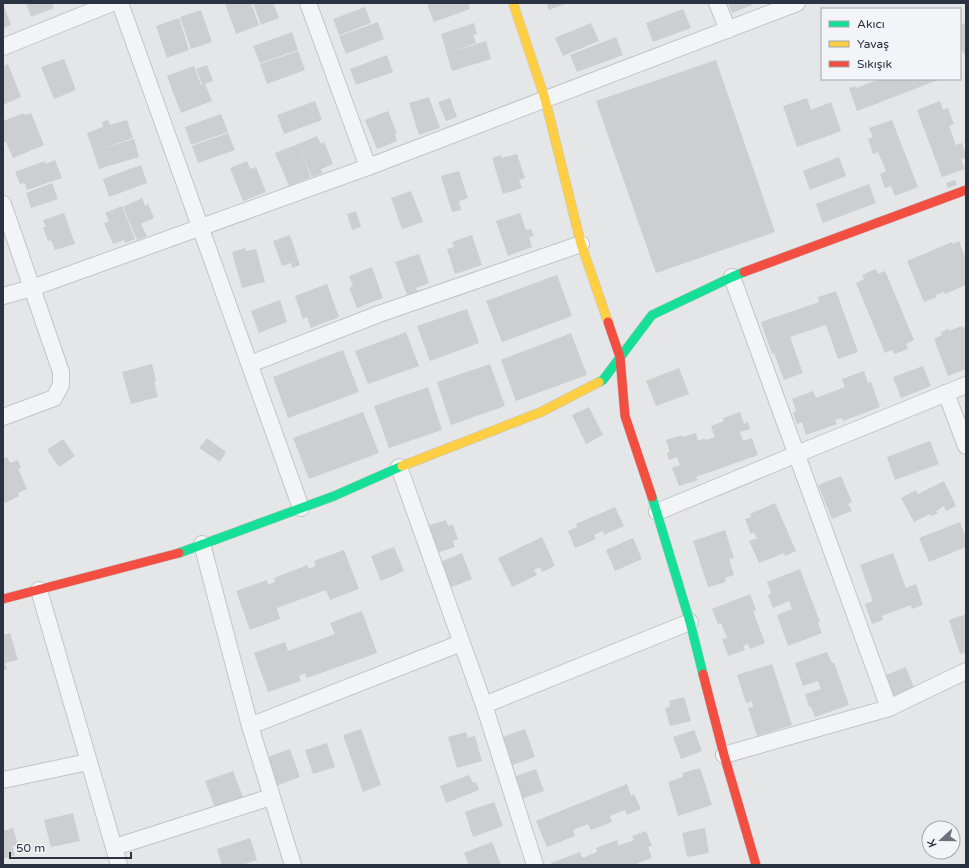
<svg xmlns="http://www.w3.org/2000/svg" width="969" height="868" font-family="'Varela Round',sans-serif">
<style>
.building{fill:#ccced0}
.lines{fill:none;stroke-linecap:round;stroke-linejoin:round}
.street-casing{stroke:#c2c4c6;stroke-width:18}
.fast-casing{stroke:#c2c4c6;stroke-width:10}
.slow-casing{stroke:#c2c4c6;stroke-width:10}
.jam-casing{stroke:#c2c4c6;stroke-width:10}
.street{stroke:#f3f4f5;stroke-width:16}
.fast{stroke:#16e098;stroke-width:9}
.slow{stroke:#ffcf43;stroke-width:9}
.jam{stroke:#f24e42;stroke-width:9}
</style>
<rect width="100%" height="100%" fill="#e4e6e8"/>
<g class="building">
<path d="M3,3L11,25L3,28Z"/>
<path d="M26,3H52L54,8L31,17Z"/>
<path d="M225,3H251L259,25L236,34Z"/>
<path d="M253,3H273L279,18L261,25Z"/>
<path d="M433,3H468L470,9L434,22L427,5Z"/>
<path d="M546,3H568L549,10Z"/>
<path d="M728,3H751L752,5L732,13Z"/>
<path d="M365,7L371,23L339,35L333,19Z"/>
<path d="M683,9L691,28L653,42L646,23Z"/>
<path d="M201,10L212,42L191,49L180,17Z"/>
<path d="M179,18L189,50L167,58L156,26Z"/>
<path d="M378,22L384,39L346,54L339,36Z"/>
<path d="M966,22V53L964,54L960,46V26Z"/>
<path d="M474,23L477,34L473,35L476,43L452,52L486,41L491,59L452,71L441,34Z"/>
<path d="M591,23L599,41L563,56L555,38Z"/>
<path d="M292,32L298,50L260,63L253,46Z"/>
<path d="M616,37L623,55L577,72L570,55Z"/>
<path d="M298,51L305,70L267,84L260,64Z"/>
<path d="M387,55L393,72L356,85L350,69Z"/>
<path d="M64,59L76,90L54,99L41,67Z"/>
<path d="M716,60L775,232L656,273L596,101Z"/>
<path d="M8,64L21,97L3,105V66Z"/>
<path d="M207,65L213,81L205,84L212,101L181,113L174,95L186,91L174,95L167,76L194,66L201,85L202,84L196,69Z"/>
<path d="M880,79H937L938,80L857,111L849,88L855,86L856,88Z"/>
<path d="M429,97L440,128L419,135L409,103Z"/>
<path d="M450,98L457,117L446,121L438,102Z"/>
<path d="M807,98L811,110L831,102L841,131L797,147L783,106Z"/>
<path d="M315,101L322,120L284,134L277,115Z"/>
<path d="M940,101L943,110L948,108L954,124L949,126L956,145L962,143L966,155V158L961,159L965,169L942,177L917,110Z"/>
<path d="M388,111L397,133L395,134L397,141L377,149L365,120Z"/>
<path d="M24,113L25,115L31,113L44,145L13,158L6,142H3V121Z"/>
<path d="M221,114L228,132L191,145L185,127Z"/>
<path d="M108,120L110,125L127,120L133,138L99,150L134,139L139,157L99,169L87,133L103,127L102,122Z"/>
<path d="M892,120L918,187L895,196L891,186L885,188L880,174L886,171L878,152L873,154L868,139L873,137L869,128Z"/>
<path d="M228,133L235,150L198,163L192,146Z"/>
<path d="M317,136L321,144L324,142L333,164L321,169L322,173L312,177L298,144Z"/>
<path d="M298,144L311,177L289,186L275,153Z"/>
<path d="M517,154L525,178L519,180L522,188L503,194L492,158L501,155L502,158Z"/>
<path d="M839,157L846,176L810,190L803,171Z"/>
<path d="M55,160L62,178L27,190L25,183L20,184L15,172L45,161V164Z"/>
<path d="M247,161L250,169L256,167L266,192L243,201L230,168Z"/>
<path d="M141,165L147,183L109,197L103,179Z"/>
<path d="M459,171L468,198L459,201L461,210L452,212L441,176Z"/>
<path d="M955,180L957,185L948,188L946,183Z"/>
<path d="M52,183L58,199L31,208L26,193Z"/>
<path d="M869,184L876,203L823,223L816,204Z"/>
<path d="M411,191L423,222L402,229L391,198Z"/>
<path d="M142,198L145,206L148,204L154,218L141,224L147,236L137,240L123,207Z"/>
<path d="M122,206L135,239L125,243L124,240L113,244L104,223L109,221L105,213Z"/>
<path d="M356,211L361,227L352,230L347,214Z"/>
<path d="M64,213L75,244L55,250L51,240L48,241L43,227H46L43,220Z"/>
<path d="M520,213L526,230L531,229L534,236L529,237L532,247L508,256L496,221Z"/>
<path d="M290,235L300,265L292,268L291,263L282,266L273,241Z"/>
<path d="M472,235L482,265L455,274L447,249L454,247L452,242Z"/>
<path d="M959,241L966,259V285L945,294L944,292L936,295L937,297L924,302L907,261L952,242L953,244Z"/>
<path d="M245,248L246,251L256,249L265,282L242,288L232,252Z"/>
<path d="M419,254L429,283L416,288L418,292L407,295L395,262Z"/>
<path d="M372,267L383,298L357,308L349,288L353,286L349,276Z"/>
<path d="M876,269L878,274L885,271L914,340L906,344L908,349L894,354L892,350L885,353L856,283L864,279L862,275Z"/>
<path d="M557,275L572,316L502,342L486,301Z"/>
<path d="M327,284L339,317L311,328L307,317L303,319L295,296Z"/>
<path d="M836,291L858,352L838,359L826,325L790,337L803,373L784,380L774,353L772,354L761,322L819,302L818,297Z"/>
<path d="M280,300L287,322L259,333L251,311Z"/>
<path d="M467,309L479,343L430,361L417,326Z"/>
<path d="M962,326L963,328L966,326V369L948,376L934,339L942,335L941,332L948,329L949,331Z"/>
<path d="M406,332L419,366L368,384L355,351Z"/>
<path d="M571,333L587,375L516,401L501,360Z"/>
<path d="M343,350L359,392L288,418L273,377Z"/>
<path d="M152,364L156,381L154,382L158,397L131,404L122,372Z"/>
<path d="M490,364L505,406L451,425L437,382Z"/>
<path d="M923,366L931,386L901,398L893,377Z"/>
<path d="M679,368L689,394L656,406L646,381Z"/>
<path d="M864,371L868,383L871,382L880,407L843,421L842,418L835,420L837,424L806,435L802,422L797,424L793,413L796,411L792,399L813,391L816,398L845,387L842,379Z"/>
<path d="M428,387L442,430L389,448L374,406Z"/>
<path d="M589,407L603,435L586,444L572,415Z"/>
<path d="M363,412L379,453L309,479L293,438Z"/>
<path d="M740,412L744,424L748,422L750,429L740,432L743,441L752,438L758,455L696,477L698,480L679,486L672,468L680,465L677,457L669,460L667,453L670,452L666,440L682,435L683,437L696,433L698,441L705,438V440L715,437L711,426L724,421L723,418Z"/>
<path d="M207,438L226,452L220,462L199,448Z"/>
<path d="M63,439L75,456L59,467L47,450Z"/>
<path d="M930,441L939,464L895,480L887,457Z"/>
<path d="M7,457L10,463L18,460L21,468L18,469L27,489L18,493L19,496L5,503L3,500V459Z"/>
<path d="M841,476L852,502L848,504L852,511L832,519L818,485Z"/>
<path d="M944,481L956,506L946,511L944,506L936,511L938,513L932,516L930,514L914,522L901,498L916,490L918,494Z"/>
<path d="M775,503L796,551L785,556L784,553L759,563L749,541L757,538L754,532L751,534L745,519L751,517L750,514Z"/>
<path d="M615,507L624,526L604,535L603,531L594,535L596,539L575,548L568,531L577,527L576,524Z"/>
<path d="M446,520L448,526L453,525L458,539L453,541L455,547L436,553L427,526Z"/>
<path d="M960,522L966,538V547L929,562L919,538Z"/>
<path d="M725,530L734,558L729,559L734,575L725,578L726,582L708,587L693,541Z"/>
<path d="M542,537L555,566L542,572L540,567L534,570L537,575L512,587L498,558Z"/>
<path d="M633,538L642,559L615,571L606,550Z"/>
<path d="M394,547L404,571L381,581L371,556Z"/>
<path d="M344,550L359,589L330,600L326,590L277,608L280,619L250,630L236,591L267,580L268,585L275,582L274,578L307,565L309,569L316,566L314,561Z"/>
<path d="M462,553L472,579L449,588L438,563Z"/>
<path d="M893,553L906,588L916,584L923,605L912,609L911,605L882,616L883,620L872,624L865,604L873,601L860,565Z"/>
<path d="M800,569L820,622L818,623L822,633L788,646L777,615L792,609L789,601L773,608L768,595L771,593L767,582Z"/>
<path d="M750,594L756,610L753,611L765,643L750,649L748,644L743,646L745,650L728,656L722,639L727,638L721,623L718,624L712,609Z"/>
<path d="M362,611L377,653L307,678L305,673L299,676L301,681L268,692L254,653L285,642L288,651L335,634L330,623Z"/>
<path d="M966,614V652L960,654L949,620Z"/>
<path d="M10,633L18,660L5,663L7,669L3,671V635Z"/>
<path d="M827,652L832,663L834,662L849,705L815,717L811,707H809L805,694L821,689L818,681L803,686L795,663Z"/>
<path d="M772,664L792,725L757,736L748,708L753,707L752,701L746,703L737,675Z"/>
<path d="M906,667L915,690L894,698L886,675Z"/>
<path d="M684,697L691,721L670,726L665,708L670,707L669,701Z"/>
<path d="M361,729L381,785L363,792L343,735Z"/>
<path d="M525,729L535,757L510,766L500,738Z"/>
<path d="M694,730L702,751L681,759L673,737Z"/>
<path d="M466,732L468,738L475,736L482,761L457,768L448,737Z"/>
<path d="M327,743L335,767L313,774L305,750Z"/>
<path d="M290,749L300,777L276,786L265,758Z"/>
<path d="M700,768L712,805L678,816L668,782L683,777L682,773Z"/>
<path d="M536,769L544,791L521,799L514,777Z"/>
<path d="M233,771L244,800L216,811L205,781Z"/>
<path d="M469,775L473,783L476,782L479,790L446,803L440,786Z"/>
<path d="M627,784L631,796L634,794L641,809L627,815L625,810L610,816L612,822L591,830L588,824L573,830L575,836L547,847L536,821Z"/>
<path d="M494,802L503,826L473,837L465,812Z"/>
<path d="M73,813L80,841L51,847L44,820Z"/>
<path d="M13,828L18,845L12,846L15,855L3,859V831Z"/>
<path d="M705,828L709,853L687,857L682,833Z"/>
<path d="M646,831L652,846L648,847L652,858L633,865H551V863L580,852L582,858L597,852L596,848L617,840L618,846L634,840L632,836Z"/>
<path d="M250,838L257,860L242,865H222L217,849Z"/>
<path d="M492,842L501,865H469L464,853Z"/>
</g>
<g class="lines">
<g class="street-casing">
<g id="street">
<path d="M120,3L301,508"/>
<path d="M308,3L368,167"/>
<path d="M717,3L728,30"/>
<path d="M3,47L112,3"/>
<path d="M3,204L61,372V385L54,398L3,417"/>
<path d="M732,277L889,708"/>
<path d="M3,296L32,288L368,167L797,3"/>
<path d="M250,364L379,314L581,244"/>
<path d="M946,393L966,446"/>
<path d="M399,467L484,705L535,865"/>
<path d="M657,512L797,454L966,385"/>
<path d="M202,544L250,726L293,865"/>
<path d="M39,590L119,865"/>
<path d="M484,705L690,622"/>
<path d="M250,726L461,643"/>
<path d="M724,755L889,708L966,671"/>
<path d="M3,780L88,762"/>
<path d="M115,847L271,797"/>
</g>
</g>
<g class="fast-casing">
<g id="fast">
<path d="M599,382L603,380L652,315L732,277L744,272"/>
<path d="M652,497L690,622L703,674"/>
<path d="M179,553L334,496L402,466"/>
</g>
</g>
<g class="slow-casing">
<g id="slow">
<path d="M513,3L545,99L581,244L608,322"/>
<path d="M402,466L541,412L599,382"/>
</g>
</g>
<g class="jam-casing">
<g id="jam">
<path d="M744,272L966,190"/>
<path d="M608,322L620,357L625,416L652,497"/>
<path d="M3,599L179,553"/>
<path d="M703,674L724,755L756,865"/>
</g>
</g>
<use href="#street" class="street"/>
<use href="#fast" class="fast"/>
<use href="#slow" class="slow"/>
<use href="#jam" class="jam"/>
</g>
<rect width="969" height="868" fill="none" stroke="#2b3241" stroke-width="8"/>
<rect x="821" y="8" width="140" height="72" fill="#f2f4f7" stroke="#a2a6ae"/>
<rect x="829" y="21" width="20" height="6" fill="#16e098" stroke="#a2a6ae"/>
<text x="857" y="28" font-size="12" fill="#2b3241">Akıcı</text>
<rect x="829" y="41" width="20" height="6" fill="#ffcf43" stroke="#a2a6ae"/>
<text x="857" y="48" font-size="12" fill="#2b3241">Yavaş</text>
<rect x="829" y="61" width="20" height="6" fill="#f24e42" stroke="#a2a6ae"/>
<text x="857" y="68" font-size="12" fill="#2b3241">Sıkışık</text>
<g transform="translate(941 840) rotate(249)"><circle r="19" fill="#f2f4f7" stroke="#a2a6ae"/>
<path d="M0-3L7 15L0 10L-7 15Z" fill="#6c717b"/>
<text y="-6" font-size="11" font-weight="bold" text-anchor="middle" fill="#2b3241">K</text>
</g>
<path d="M10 852v6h121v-6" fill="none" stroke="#2b3241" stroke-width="2"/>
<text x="16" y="852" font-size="12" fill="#2b3241" stroke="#f2f4f7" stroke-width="3" paint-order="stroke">50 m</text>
</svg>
